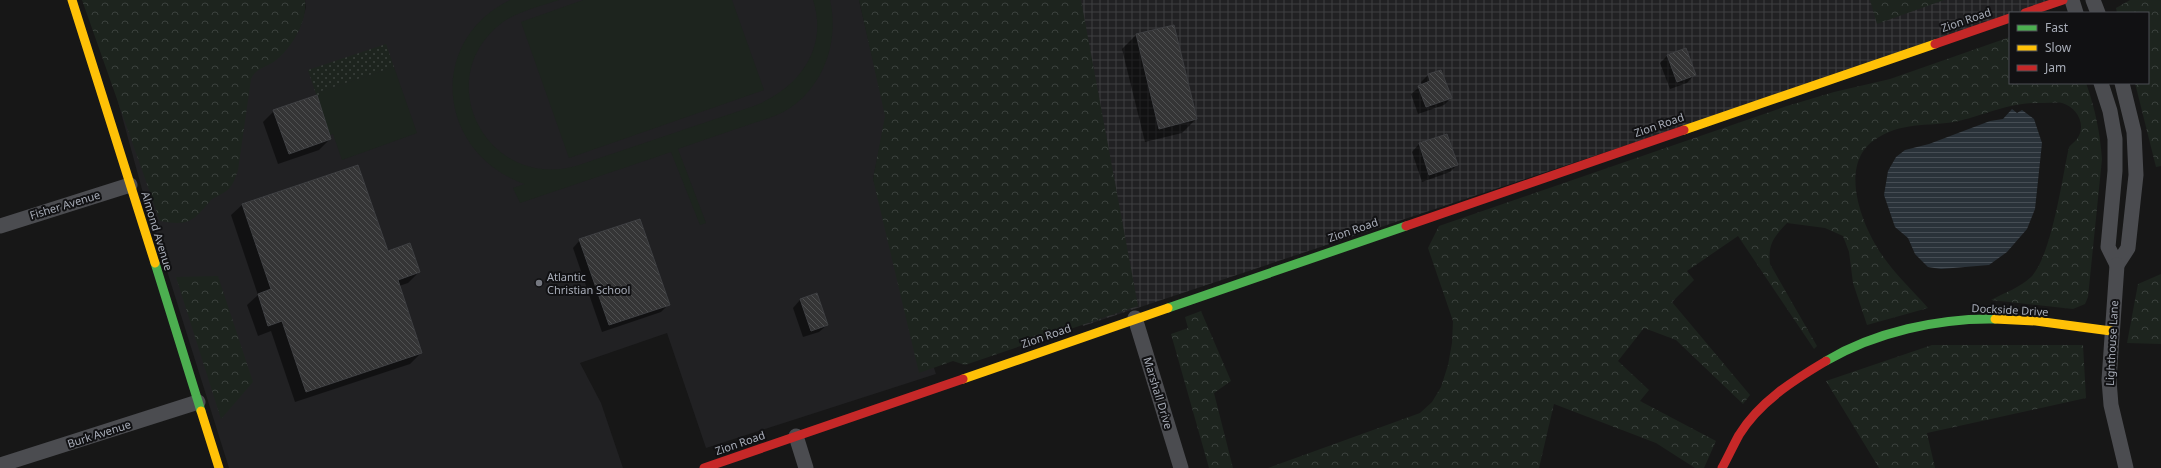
<svg xmlns="http://www.w3.org/2000/svg" width="2161" height="468" font-family="'Noto Sans',sans-serif">
<style>
.built{fill:#212123}
.industrial{fill:url(#industrial-grid)}
.grass{fill:url(#grass-dots)}
.forest{fill:url(#forest-crowns)}
.park{fill:#1d241e}
.water{fill:url(#water-rules)}
.shadow{fill:#0007}
.building{fill:url(#building-back-hatch);stroke:#3f4043}
.lines{fill:none;stroke-linecap:round;stroke-linejoin:round}
.street{stroke:#4b4c50;stroke-width:15}
.fast{stroke:#4caf50;stroke-width:9}
.slow{stroke:#ffc107;stroke-width:9}
.jam{stroke:#c62828;stroke-width:9}
.poi-dot{fill:#757880;stroke:#111113;stroke-width:1.5}
.labels{text-anchor:middle;stroke-width:4;stroke-linejoin:round;paint-order:stroke}
.street-label{font-size:11px;fill:#a8adb8;stroke:#111113}
.poi-label{font-size:11px;fill:#a8adb8;stroke:#111113;text-anchor:start}
</style>
<defs>
<pattern id="industrial-grid" width="8" height="8" patternUnits="userSpaceOnUse"><rect width="8" height="8" fill="#212123"/><path d="M0 4h8M4 0v8" fill="none" stroke="#3e3f41"/></pattern>
<pattern id="grass-dots" width="8" height="8" patternUnits="userSpaceOnUse"><rect width="8" height="8" fill="#1d241e"/><path d="M2 2h.1M6 6h.1" fill="none" stroke="#3b413d" stroke-width="1.8" stroke-linecap="round"/></pattern>
<pattern id="forest-crowns" width="20" height="18" patternUnits="userSpaceOnUse"><rect width="20" height="18" fill="#1d241e"/><path d="M2 6a3 3 0 1 1 6 0M12 15a3 3 0 1 1 6 0" fill="none" stroke="#3b413d"/></pattern>
<pattern id="water-rules" width="6" height="5" patternUnits="userSpaceOnUse"><rect width="6" height="5" fill="#2a3239"/><path d="M0 2.5h6" fill="none" stroke="#464d54"/></pattern>
<pattern id="building-back-hatch" width="6" height="6" patternUnits="userSpaceOnUse"><rect width="6" height="6" fill="#353536"/><path d="M-1 5l2 2M0 0l6 6M5-1l2 2" fill="none" stroke="#4f5051"/></pattern>
</defs>
<rect width="100%" height="100%" fill="#171717"/>
<path class="built" d="M305,0H859L886,116L873,179L936,374L706,448L667,333L580,363L601,403L623,468H229L146,204L114,87L293,40L301,25L306,7Z"/>
<path class="industrial" d="M983,0H2063L1083,326Z"/>
<path class="grass" d="M386,44L394,67L319,92L320,96L317,97L308,70Z"/>
<g class="forest">
<path d="M82,0H305C308,21 291,49 275,61C265,68 256,68 251,79L238,170C235,179 232,189 223,193C219,196 214,197 210,201C193,222 188,226 160,221Z"/>
<path d="M859,0H1081L1138,306L965,365L953,361L919,373L873,179L885,116Z"/>
<path d="M1870,0H1944L1877,24Z"/>
<path d="M2130,0H2161V166L2156,167L2135,83H2148V13H2117L2116,8Z"/>
<path d="M2010,37V83H2086C2095,108 2100,132 2102,159L2088,297L2085,304L2073,309L1991,300C2004,293 2021,287 2031,277C2052,255 2062,178 2069,147C2071,144 2075,142 2077,139C2087,125 2077,107 2062,103C2057,102 2050,103 2044,103C2010,102 1991,113 1959,121C1932,127 1906,121 1879,137C1836,161 1861,224 1882,255C1895,274 1913,291 1928,308L1867,325L1853,283L1849,252L1843,236L1825,228L1787,223C1773,238 1768,244 1770,264L1817,346L1814,349L1738,236L1687,271L1694,280L1672,302L1750,395L1743,404L1676,340L1644,328L1618,361L1649,390L1640,401L1716,441L1704,468H1695L1656,443L1554,404L1539,468H1268L1420,413L1432,402L1441,387L1448,365L1452,343L1453,321L1428,248L1439,226L1787,106L1834,92L1890,79Z"/>
<path d="M2161,274V344L2127,343L2138,284Z"/>
<path d="M218,276L253,382L221,419L176,277Z"/>
<path d="M1201,311L1231,381L1214,393L1233,468H1209L1171,334L1188,328L1185,317Z"/>
<path d="M1932,345H2083L2086,398L1927,433L1935,468H1879L1826,381Z"/>
</g>
<g class="park">
<path d="M510,0H559C541,6 519,11 503,22C428,78 487,191 576,166L754,106C798,89 829,49 813,0H830C839,40 825,84 790,108C776,117 760,121 745,126C722,134 700,141 678,149L706,223L700,225L671,152L520,203L513,188L525,184C438,154 425,42 510,0Z"/>
<path d="M583,0H732L764,90L569,158L521,22Z"/>
<path d="M394,67L417,133L342,160L333,134L330,135L317,97L320,96L319,92Z"/>
</g>
<path class="water" d="M2012,109L2017,113L2022,110L2034,119L2042,143L2035,209L2027,229L2007,252L1989,265L1941,269L1928,267L1915,254L1908,238L1895,227L1884,195L1888,171L1896,157L1905,150L1929,144L1990,121L2003,119Z"/>
<g class="shadow">
<path d="M1173,26L1196,119L1182,133L1145,142L1122,49L1136,35Z"/>
<path d="M1668,55L1694,75L1687,83L1670,89L1660,63Z"/>
<path d="M1428,75L1451,98L1444,105L1418,114L1411,94L1422,85L1421,82Z"/>
<path d="M274,111L330,139L319,150L278,164L263,122Z"/>
<path d="M1447,135L1457,165L1450,172L1422,182L1412,152L1419,144Z"/>
<path d="M242,205L387,252L419,272L408,283L399,286L421,353L410,364L295,402L271,331L258,336L247,305L258,295L231,215Z"/>
<path d="M580,240L668,305L661,312L602,332L573,248Z"/>
<path d="M816,295L827,325L819,332L803,337L793,308L800,300Z"/>
</g>
<g class="building">
<path d="M1174,25L1197,119L1159,129L1136,34Z"/>
<path d="M1686,48L1696,75L1677,82L1667,55Z"/>
<path d="M1441,70L1452,98L1426,107L1418,86L1430,81L1428,74Z"/>
<path d="M317,95L331,139L289,154L273,110Z"/>
<path d="M1447,134L1458,165L1429,175L1419,143Z"/>
<path d="M358,165L388,251L410,243L420,272L398,280L422,353L306,392L282,321L268,326L258,294L271,289L242,204Z"/>
<path d="M640,219L670,305L609,325L579,239Z"/>
<path d="M817,293L828,325L811,331L800,299Z"/>
</g>
<g class="lines">
<g class="street">
<path d="M2072,0L2076,13"/>
<path d="M2093,0L2098,13"/>
<path d="M2101,83L2110,111L2115,139V171L2108,247L2117,265L2128,248L2136,175L2134,132L2122,83"/>
<path d="M0,226L130,185"/>
<path d="M2117,265L2109,380L2111,405L2126,468"/>
<path d="M1135,318L1181,468"/>
<path d="M796,436L806,468"/>
<path d="M0,465L198,402"/>
</g>
<g class="fast">
<path d="M155,263L201,411"/>
<path d="M1168,308L1406,226"/>
<path d="M1826,361C1875,332 1939,318 1995,319"/>
</g>
<g class="slow">
<path d="M72,0L155,263"/>
<path d="M1684,130L1935,44"/>
<path d="M1995,319L2036,321L2111,331"/>
<path d="M963,379L1168,308"/>
<path d="M201,411L219,468"/>
</g>
<g class="jam">
<path d="M2025,13L2063,0"/>
<path d="M1935,44L2010,18"/>
<path d="M1406,226L1684,130"/>
<path d="M704,468L963,379"/>
<path d="M1722,468C1728,457 1733,446 1739,435C1759,402 1794,380 1826,361"/>
</g>
</g>
<circle class="poi-dot" cx="539" cy="283" r="4"/>
<g class="labels">
<g class="street-label">
<text transform="translate(1966 20) rotate(-19)" y="4">Zion Road</text>
<text transform="translate(1659 125) rotate(-19)" y="4">Zion Road</text>
<text transform="translate(65 205) rotate(-17)" y="4">Fisher Avenue</text>
<text transform="translate(1353 230) rotate(-19)" y="4">Zion Road</text>
<text transform="translate(157 231) rotate(73)" y="4">Almond Avenue</text>
<text transform="translate(2010 310) rotate(3)" y="4">Dockside Drive</text>
<text transform="translate(1046 336) rotate(-19)" y="4">Zion Road</text>
<text transform="translate(2112 343) rotate(-87)" y="4">Lighthouse Lane</text>
<text transform="translate(1158 393) rotate(73)" y="4">Marshall Drive</text>
<text transform="translate(99 434) rotate(-18)" y="4">Burk Avenue</text>
<text transform="translate(740 443) rotate(-19)" y="4">Zion Road</text>
</g>
<g class="poi-label">
<text x="547" y="281">Atlantic<tspan x="547" dy="13">Christian School</tspan></text>
</g>
</g>
<rect x="2009" y="12" width="140" height="72" fill="#111113" stroke="#4d4f55"/>
<rect x="2017" y="25" width="20" height="6" fill="#4caf50" stroke="#4d4f55"/>
<text x="2045" y="32" font-size="12" fill="#a8adb8">Fast</text>
<rect x="2017" y="45" width="20" height="6" fill="#ffc107" stroke="#4d4f55"/>
<text x="2045" y="52" font-size="12" fill="#a8adb8">Slow</text>
<rect x="2017" y="65" width="20" height="6" fill="#c62828" stroke="#4d4f55"/>
<text x="2045" y="72" font-size="12" fill="#a8adb8">Jam</text>
</svg>
